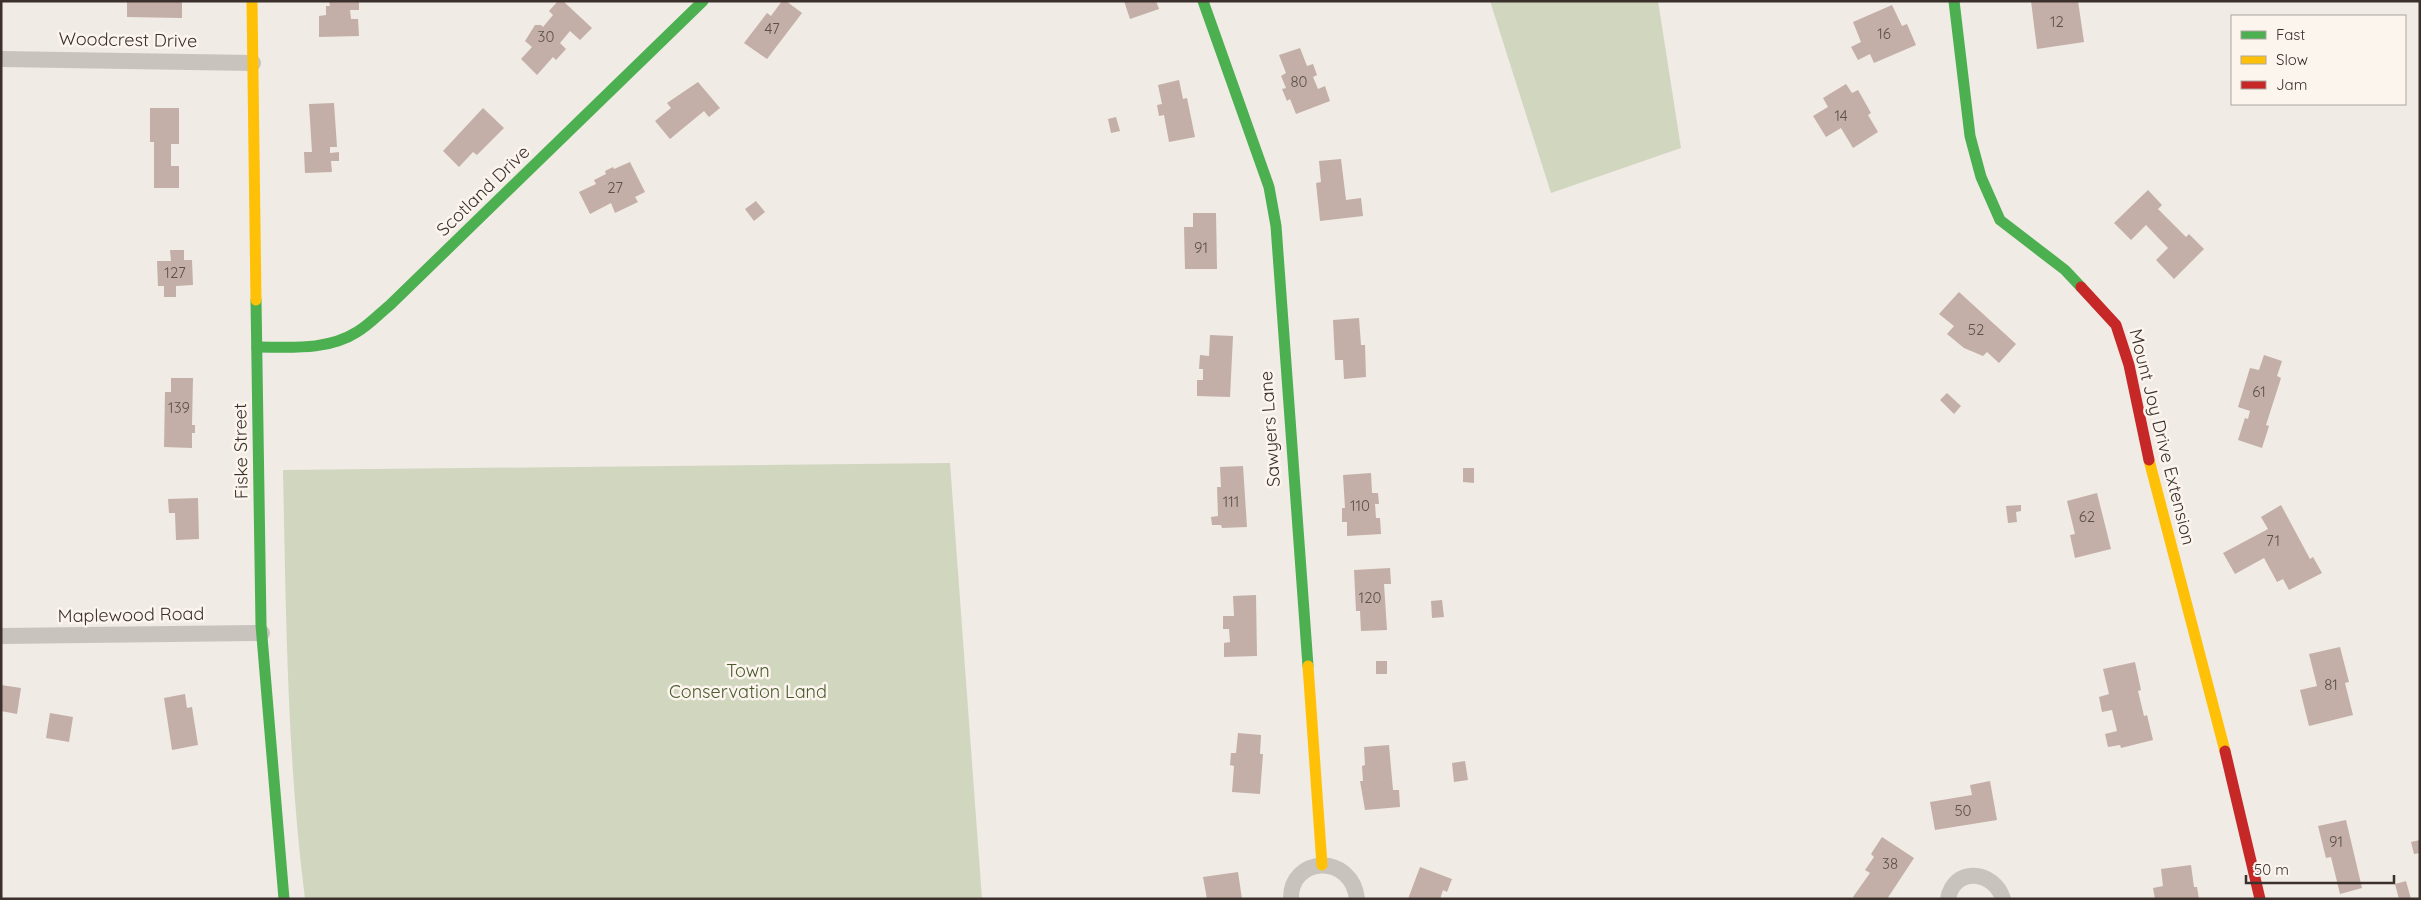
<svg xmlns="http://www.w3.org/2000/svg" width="2421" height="900" font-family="Quicksand,sans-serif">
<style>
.green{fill:#d1d6bf}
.building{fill:#c3afa7}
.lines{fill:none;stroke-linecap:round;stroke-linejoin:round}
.street{stroke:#c9c3be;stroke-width:16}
.fast{stroke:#4caf50;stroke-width:11}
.slow{stroke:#ffc107;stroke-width:11}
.jam{stroke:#c62828;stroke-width:11}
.labels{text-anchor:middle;stroke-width:5;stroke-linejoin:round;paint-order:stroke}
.number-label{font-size:15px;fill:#5d504a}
.street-label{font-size:18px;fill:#3b302b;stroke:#fbf5ee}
.park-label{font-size:18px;fill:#4a5a2e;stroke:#fbf5ee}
</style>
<rect width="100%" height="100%" fill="#f0ebe5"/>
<g class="green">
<path d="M1490,1H1658L1681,148L1551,193Z"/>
<path d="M950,463L982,899H305C287,757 286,613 283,470Z"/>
</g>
<g class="building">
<path d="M127,1H182V18L127,17Z"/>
<path d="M329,1H359V10H350L351,19H358L359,36L319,37V16L326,15V6H330Z"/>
<path d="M558,1H563L592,28L580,40L570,31L560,43L566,49L556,60L553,57L537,75L521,59L532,47L525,41L535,25H541L543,27L553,15L549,11Z"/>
<path d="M782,1H786L802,13L767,59L744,43L767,13L771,16Z"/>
<path d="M1124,1H1156L1159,9L1130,19Z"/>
<path d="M2031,1H2078L2084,42L2037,49Z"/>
<path d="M1892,5L1902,26L1907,24L1916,45L1874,63L1870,54L1858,60L1851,47L1861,42L1853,22Z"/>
<path d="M1300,48L1307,66L1313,64L1317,75L1313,77L1318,89L1325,86L1330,101L1296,114L1290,99L1287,101L1282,89L1286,88L1281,76L1286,73L1279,55Z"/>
<path d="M1179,80L1183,99L1187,98L1195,137L1169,142L1164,115L1159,116L1157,105L1162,104L1158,85Z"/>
<path d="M698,82L720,108L709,117L704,111L670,139L655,121L671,108L667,103Z"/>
<path d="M1846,84L1852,93L1858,90L1871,113L1868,115L1878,132L1853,148L1841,128L1826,137L1813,116L1828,107L1823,98Z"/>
<path d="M334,103L337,147H330V153L339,152V161H331L332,172L305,173L304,152H312L309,104Z"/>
<path d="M150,108H179V144H171V166H179V188H154V142H150Z"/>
<path d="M483,108L504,128L477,155L473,152L459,167L443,151Z"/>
<path d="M1116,117L1120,131L1111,133L1108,119Z"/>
<path d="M1341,159L1346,200L1361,198L1363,216L1320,221L1316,183L1321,182L1319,161Z"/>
<path d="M630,162L645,192L635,197L638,202L615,213L611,203L590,214L579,192L596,184L594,180L606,174L605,171L613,167L614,169Z"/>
<path d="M2148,190L2162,205L2158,209L2186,237L2189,234L2204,249L2174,279L2156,260L2168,248L2146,225L2131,240L2114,223Z"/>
<path d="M756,201L765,212L754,221L745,209Z"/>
<path d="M1193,213H1216L1217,269H1185L1184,227H1193Z"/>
<path d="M170,250H184V260H192L193,285L176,286V297H164V286H158L157,261H171Z"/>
<path d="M1959,292L2016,344L1999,363L1987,352L1983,356L1964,348L1947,334L1954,326L1939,314Z"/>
<path d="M1359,318L1361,345H1365L1366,377L1344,379L1343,360H1335L1333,320Z"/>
<path d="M1210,335L1233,336L1230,397L1197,396V380H1203V369H1199L1200,355L1209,356Z"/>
<path d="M2264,355L2282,361L2277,376L2281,378L2266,425L2269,426L2262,448L2238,440L2245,418L2248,419L2250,411L2238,407L2250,368L2259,370Z"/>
<path d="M171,378H193L192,425H195V433H192V448L164,447L165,392H171Z"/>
<path d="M1947,393L1961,406L1954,414L1940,400Z"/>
<path d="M1243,466L1247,527L1222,528L1221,525H1212L1211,517L1218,516L1217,487H1221L1220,467Z"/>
<path d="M1463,468H1474V483L1463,482Z"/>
<path d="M1371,473L1372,493H1378L1379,504H1375L1376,518H1380L1381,534L1347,536V522H1342V508H1345L1343,475Z"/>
<path d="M2097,493L2111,549L2075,558L2070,535L2075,534L2067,501Z"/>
<path d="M198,498L199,539L176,540L175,513H169L168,499Z"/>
<path d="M2021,505V511L2016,512L2017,522L2008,523L2006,506Z"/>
<path d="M2281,505L2310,559L2313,557L2322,573L2289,590L2283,579L2277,582L2264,558L2235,574L2223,553L2268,529L2261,517Z"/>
<path d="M1390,568L1391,584H1384L1387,630L1361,631L1360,611H1356L1354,570Z"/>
<path d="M1256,595L1257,656L1224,657V643L1230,642L1229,629H1223V616H1234L1233,596Z"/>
<path d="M1442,600L1444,617L1432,618L1431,601Z"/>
<path d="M2340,647L2349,682L2345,683L2353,715L2309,726L2300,690L2317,686L2309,654Z"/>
<rect x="1376" y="661" width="11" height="13"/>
<path d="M2135,662L2141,690L2138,691L2144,716L2147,715L2153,740L2121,748L2120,745L2108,747L2105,734L2117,731L2112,710L2102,712L2099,697L2109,694L2103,669Z"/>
<path d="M1,685L21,688L17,714L1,711Z"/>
<path d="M185,694L187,708L192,707L198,745L172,750L164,698Z"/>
<path d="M50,713L73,717L69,742L46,738Z"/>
<path d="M1238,733L1261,735L1260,754H1263L1260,794L1232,792L1234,766L1230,765L1231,753H1236Z"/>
<path d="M1389,745L1393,790H1399L1400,807L1365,810L1360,781H1363L1362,766L1365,765L1364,747Z"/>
<path d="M1465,761L1468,780L1454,782L1452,763Z"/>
<path d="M1990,781L1997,820L1935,830L1930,802L1972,795L1970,785Z"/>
<path d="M2346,820L2362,888L2340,894L2331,857L2326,858L2318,826Z"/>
<path d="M1882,837L1914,858L1887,899H1856L1853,897L1870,873L1865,870L1874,857L1871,854Z"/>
<path d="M2420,840V853L2414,854L2411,842Z"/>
<path d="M2191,865L2194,887H2197L2199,899H2155L2153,888L2163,886L2161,869Z"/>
<path d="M1420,867L1452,879L1447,892L1443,890L1440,899H1408Z"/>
<path d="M1238,872L1242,899H1207L1203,877Z"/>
<path d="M2406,881L2411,899H2399L2395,884Z"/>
</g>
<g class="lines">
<g class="street">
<path d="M1,59L253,63"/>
<path d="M1,636L262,633"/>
<path d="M1291,899C1290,856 1352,853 1357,899"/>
<path d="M1948,899C1954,866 1994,870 2003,899"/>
</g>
<g class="fast">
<path d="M1203,1L1269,187L1276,226L1308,666"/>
<path d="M1954,1L1970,136L1981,177L2000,220L2065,270L2081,287"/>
<path d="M256,300L261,625L284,899"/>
<path d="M257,347C290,347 327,351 357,332C369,325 379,314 390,305L703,1"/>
</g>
<g class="slow">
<path d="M252,1L256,300"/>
<path d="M2149,460L2225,751"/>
<path d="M1308,666L1322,865"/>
</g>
<g class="jam">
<path d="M2081,287L2116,325L2129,365L2149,460"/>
<path d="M2225,751L2260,899"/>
</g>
</g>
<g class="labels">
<g class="number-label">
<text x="2057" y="27">12</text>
<text x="772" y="34">47</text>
<text x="1884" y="39">16</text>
<text x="546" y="42">30</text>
<text x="1299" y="87">80</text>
<text x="1841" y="121">14</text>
<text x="615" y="193">27</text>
<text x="1201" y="253">91</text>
<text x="175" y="278">127</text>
<text x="1976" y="335">52</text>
<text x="2259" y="397">61</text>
<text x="179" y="413">139</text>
<text x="1231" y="507">111</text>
<text x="1360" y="511">110</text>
<text x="2087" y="522">62</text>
<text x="2273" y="546">71</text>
<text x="1370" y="603">120</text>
<text x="2331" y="690">81</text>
<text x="1963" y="816">50</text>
<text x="2336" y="847">91</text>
<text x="1890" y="869">38</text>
</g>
<g class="street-label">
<text transform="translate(128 40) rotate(1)" y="6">Woodcrest Drive</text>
<text transform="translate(483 191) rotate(-44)" y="6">Scotland Drive</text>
<text transform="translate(1270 429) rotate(-94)" y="6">Sawyers Lane</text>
<text transform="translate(2162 437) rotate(76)" y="6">Mount Joy Drive Extension</text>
<text transform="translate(241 451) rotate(-91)" y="6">Fiske Street</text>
<text transform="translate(131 615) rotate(-1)" y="6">Maplewood Road</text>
</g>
<g class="park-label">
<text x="748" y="677">Town<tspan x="748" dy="21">Conservation Land</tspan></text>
</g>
</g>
<rect width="2421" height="900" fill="none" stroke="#3b302b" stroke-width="5"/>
<rect x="2231" y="15" width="175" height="90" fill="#fbf5ee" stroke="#aea6a0"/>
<rect x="2241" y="31" width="25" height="8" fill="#4caf50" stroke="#aea6a0"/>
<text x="2276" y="40" font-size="15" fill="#3b302b">Fast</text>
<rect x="2241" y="56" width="25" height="8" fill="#ffc107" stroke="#aea6a0"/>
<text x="2276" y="65" font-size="15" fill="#3b302b">Slow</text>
<rect x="2241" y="81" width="25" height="8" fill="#c62828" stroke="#aea6a0"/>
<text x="2276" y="90" font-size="15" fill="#3b302b">Jam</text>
<path d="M2246 875v8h148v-8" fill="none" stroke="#3b302b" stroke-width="2.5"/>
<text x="2254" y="875" font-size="15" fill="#3b302b" stroke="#fbf5ee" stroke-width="4" paint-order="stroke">50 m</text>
</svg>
